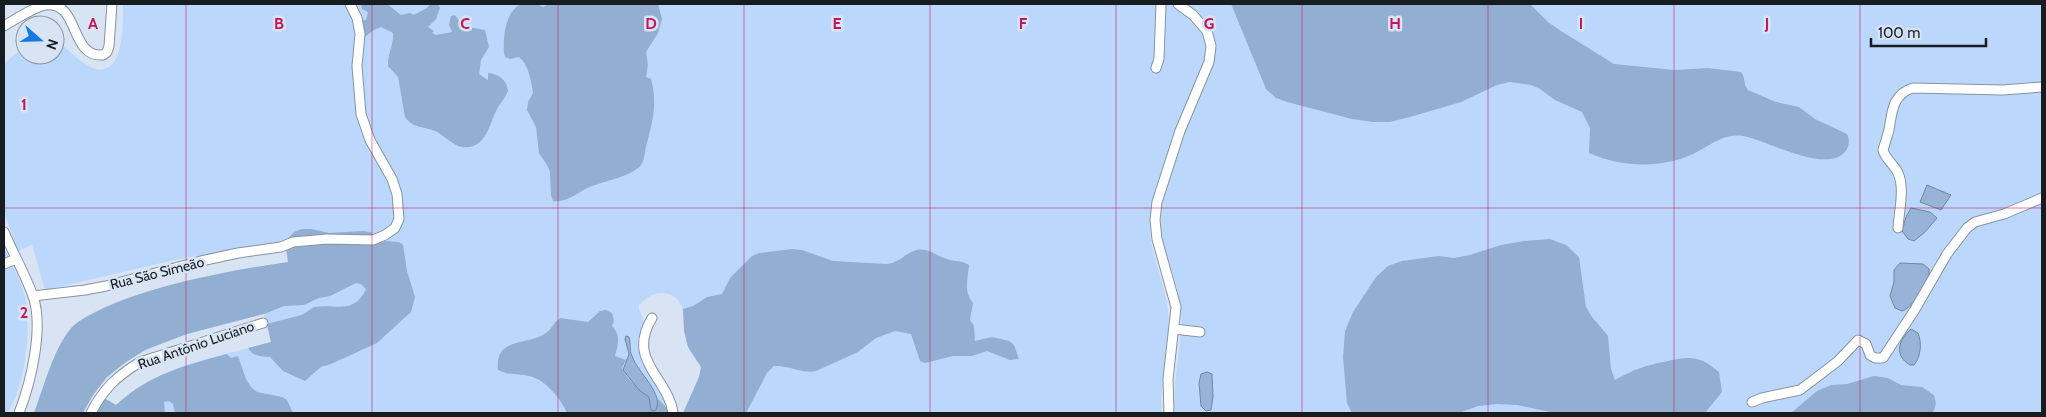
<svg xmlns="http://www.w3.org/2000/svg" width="2046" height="417" font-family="Cabin,sans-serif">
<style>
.green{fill:#bbd8fc}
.forest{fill:#92aed1}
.water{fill:#97b3d7;stroke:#7186a0}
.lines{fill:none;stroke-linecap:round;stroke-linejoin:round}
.minor-casing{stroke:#8793a1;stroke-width:11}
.minor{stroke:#fff;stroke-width:9}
.grid{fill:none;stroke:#c2185b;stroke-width:1;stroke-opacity:0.55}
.labels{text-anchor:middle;stroke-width:5;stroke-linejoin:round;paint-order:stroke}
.street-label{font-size:14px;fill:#171c21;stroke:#d8e4f4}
.grid-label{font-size:16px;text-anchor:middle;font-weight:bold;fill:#c2185b;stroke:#d8e4f4;stroke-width:5;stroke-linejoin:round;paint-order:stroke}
</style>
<rect width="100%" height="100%" fill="#d8e4f4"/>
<g class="green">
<path d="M123,4H1158L1157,48L1153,69L1158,70L1162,56L1164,4C1182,4 1206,27 1207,46C1208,63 1193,90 1186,106C1173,139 1160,172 1152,207C1144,242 1161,270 1167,303C1173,339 1159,377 1162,413H683C689,399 700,385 701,370C701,360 691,356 688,347C680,328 692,296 663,293C653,292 646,298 639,305C638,312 644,316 643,323C643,331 638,337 638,346C640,371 665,389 669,413H96L104,398L116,405C160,365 214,358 271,342L264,314C196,332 116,343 83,413H34C44,387 54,346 74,326C102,297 206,277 247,268C261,266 275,265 289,262L285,242L179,259L45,290L32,245L18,251L4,212V64L25,45V55H55V40C68,48 78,62 93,68C125,80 123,21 123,4Z"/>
<path d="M1186,4H2042V413H1175C1172,380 1182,348 1181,314C1180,281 1160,251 1161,218C1161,200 1168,183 1173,166C1186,127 1201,89 1214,51C1214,29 1202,17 1186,4Z"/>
<path d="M4,247C11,263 21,280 25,297C32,325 25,391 7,413H4Z"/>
</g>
<g class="forest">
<path d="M361,4H387L401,15L410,13L414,15L427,8L430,4H438L440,8L436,19L428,27L434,31L432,33L436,35L452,32L449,25L451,16L455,15L463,26L485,30L489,47L481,60L479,74L488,80V73C499,74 507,80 508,91C505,99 499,104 496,111C489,126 485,150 462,147C452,145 444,135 435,131C424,126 413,129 405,117L398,77L388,66C387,55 394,44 393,33L381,27L374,30L363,38L361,21L366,20L368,12L362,9Z"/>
<path d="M521,4H537L543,7L549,4H658L662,19L658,33L646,52L648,65L646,77L651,79C658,105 652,123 646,147C644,154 645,163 638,168C627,177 606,181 592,186C579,191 568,203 553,201L551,195L550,172L547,165L539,153L536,127L527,110L528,102L533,93C531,81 529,65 519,57L510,59L505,57L504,53C503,37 505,12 521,4Z"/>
<path d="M1231,4H1530L1548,22L1561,31L1614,64L1674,70L1708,68L1741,72C1746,78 1743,85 1748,90L1776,102L1799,107L1815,119L1847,134C1850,140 1849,147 1845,152C1825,174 1767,140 1743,136C1723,133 1710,146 1693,154C1661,169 1620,167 1589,153L1590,128L1582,112L1555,100L1540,89L1531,85L1510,82L1497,85L1461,102L1410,117L1390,122H1373L1352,119L1287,102L1276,98L1266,89Z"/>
<path d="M302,229H312L329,233L363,231L370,232L384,241L399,242L403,245L407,271L415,297L411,312L377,343L331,364L321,367L305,381L283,371L270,357C261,356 253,357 248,348L271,342L267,324C278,321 290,318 301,315C306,314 309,309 314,307C335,303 353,316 366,289L361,284L356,283L330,296L319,298L304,305L284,306L264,314L187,334L145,350L126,362L107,377L93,395L83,413H34C44,387 54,346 73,326C80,320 88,316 96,312C149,285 229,271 288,262L285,242L294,232Z"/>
<path d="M1550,239L1566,245L1579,257L1586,307L1592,317L1608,336L1611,369L1615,380C1637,368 1644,366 1668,361C1691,356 1700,356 1719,372L1722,392L1705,413H1555L1517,405L1497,404L1478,406L1459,413H1352L1347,403L1343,357L1345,331L1353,312L1376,277L1388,266L1402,261L1439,256L1454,258L1470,255L1501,245L1524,241Z"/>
<path d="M792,249L802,250L833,261L886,264C899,263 903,255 914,251C926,246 936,256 947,259C955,262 962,260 969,265C968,279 963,291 973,303L970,320L974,326L975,341L992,337L1009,341L1014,345L1019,359L1010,360L987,351L972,356H953L925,363L920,361L911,334L895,331L876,338L858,352L816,371C802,374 789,365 774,366L767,373L746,413H683L699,377L701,367L688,347L684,331L683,309L693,306L707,297L722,294L730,278L752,256L759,253Z"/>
<path d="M606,310L612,313L614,321L612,326C621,335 618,345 615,356L626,360L622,368C627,381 640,388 649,397L651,409L658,401L657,398L669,410V413H567C561,399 545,379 529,376C519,374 507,375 498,370C494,336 529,346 546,333C552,329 554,322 560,318L588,322L600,311Z"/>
<path d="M227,354L231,358L238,356L246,379L251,387L257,392L282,397L287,400L293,413H175L173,404L169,401L164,402L165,413H96L104,398L116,405C150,374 183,366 227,354Z"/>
<path d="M1874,376L1888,378L1901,385L1922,387L1934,395L1936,404L1933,413H1840L1832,412L1791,413L1817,391L1831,385L1847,384Z"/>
</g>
<g class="water">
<path d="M1927,185L1951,195L1941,210L1920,202Z"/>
<path d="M1911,208L1930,212L1937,218L1925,232L1914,241L1908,239L1902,231L1906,217Z"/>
<path d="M1900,263L1923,264L1929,269C1931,279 1912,309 1902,311L1895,308L1890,296L1894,282V270Z"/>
<path d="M1911,329L1918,333C1922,342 1921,357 1914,365H1910C1894,356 1898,340 1911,329Z"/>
<path d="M626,336L629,337C631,343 629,350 632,356C637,372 666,395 655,411L651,410L649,397L639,390L623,370L629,354L625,339Z"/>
<path d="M1207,372L1212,374L1213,397L1211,410L1206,411L1201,406L1199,383L1201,374Z"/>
</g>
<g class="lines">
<g class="minor-casing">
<g id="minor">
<path d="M4,26C14,20 34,7 45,5C80,0 69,58 103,55L107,52L109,46L112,4"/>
<path d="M1156,68L1159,59L1161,4"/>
<path d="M1898,228C1899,211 1905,188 1898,173C1894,164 1885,159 1883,150C1885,143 1887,137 1889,130C1892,113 1892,94 1913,88L2003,90L2042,87"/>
<path d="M4,232C13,253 25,274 33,296C44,328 31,382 19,413"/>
<path d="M4,264L16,259"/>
<path d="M33,296L85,290L106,286L201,261L238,253L281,247L293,242L327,239L373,240L385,235L395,228L399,219L397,194L392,179L370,140L361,114L357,66L360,34L357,18L350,4"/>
<path d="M652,318C626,361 668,377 673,413"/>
<path d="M1174,329L1200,332"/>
<path d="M1752,402L1762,398L1800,390L1838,361L1858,340L1866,344L1870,355L1875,358H1883L1914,311L1947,254L1967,228L1975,222L2004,214L2042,198"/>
<path d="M91,413C103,389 117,376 140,362L263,323"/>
<path d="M1169,413L1168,379L1176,307L1157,239L1155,220L1157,202L1180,131L1209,62L1211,46L1207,31L1193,15L1178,4"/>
</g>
</g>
<use href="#minor" class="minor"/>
</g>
<path class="grid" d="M186,4V413M372,4V413M558,4V413M744,4V413M930,4V413M1116,4V413M1302,4V413M1488,4V413M1674,4V413M1860,4V413M4,208H2042"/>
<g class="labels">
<g class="street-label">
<text transform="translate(157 273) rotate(-14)" y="5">Rua São Simeão</text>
<text transform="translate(196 345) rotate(-19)" y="5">Rua Antônio Luciano</text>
</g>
</g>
<g class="grid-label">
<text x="93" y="29">A</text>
<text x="279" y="29">B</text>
<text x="465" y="29">C</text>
<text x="651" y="29">D</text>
<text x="837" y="29">E</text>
<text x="1023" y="29">F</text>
<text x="1209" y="29">G</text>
<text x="1395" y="29">H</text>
<text x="1581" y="29">I</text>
<text x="1767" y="29">J</text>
<text x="24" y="110">1</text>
<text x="24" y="318">2</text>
</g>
<rect width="2046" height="417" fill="none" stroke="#171c21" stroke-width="10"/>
<g transform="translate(40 40) rotate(110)"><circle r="24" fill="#d8e4f4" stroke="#8b94a0"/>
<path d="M0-4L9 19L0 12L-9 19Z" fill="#157ae2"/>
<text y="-8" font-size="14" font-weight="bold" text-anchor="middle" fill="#171c21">N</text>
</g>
<path d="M1871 38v8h115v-8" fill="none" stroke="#171c21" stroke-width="2.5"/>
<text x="1878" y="38" font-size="15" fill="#171c21" stroke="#d8e4f4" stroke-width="4" paint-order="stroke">100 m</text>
</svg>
